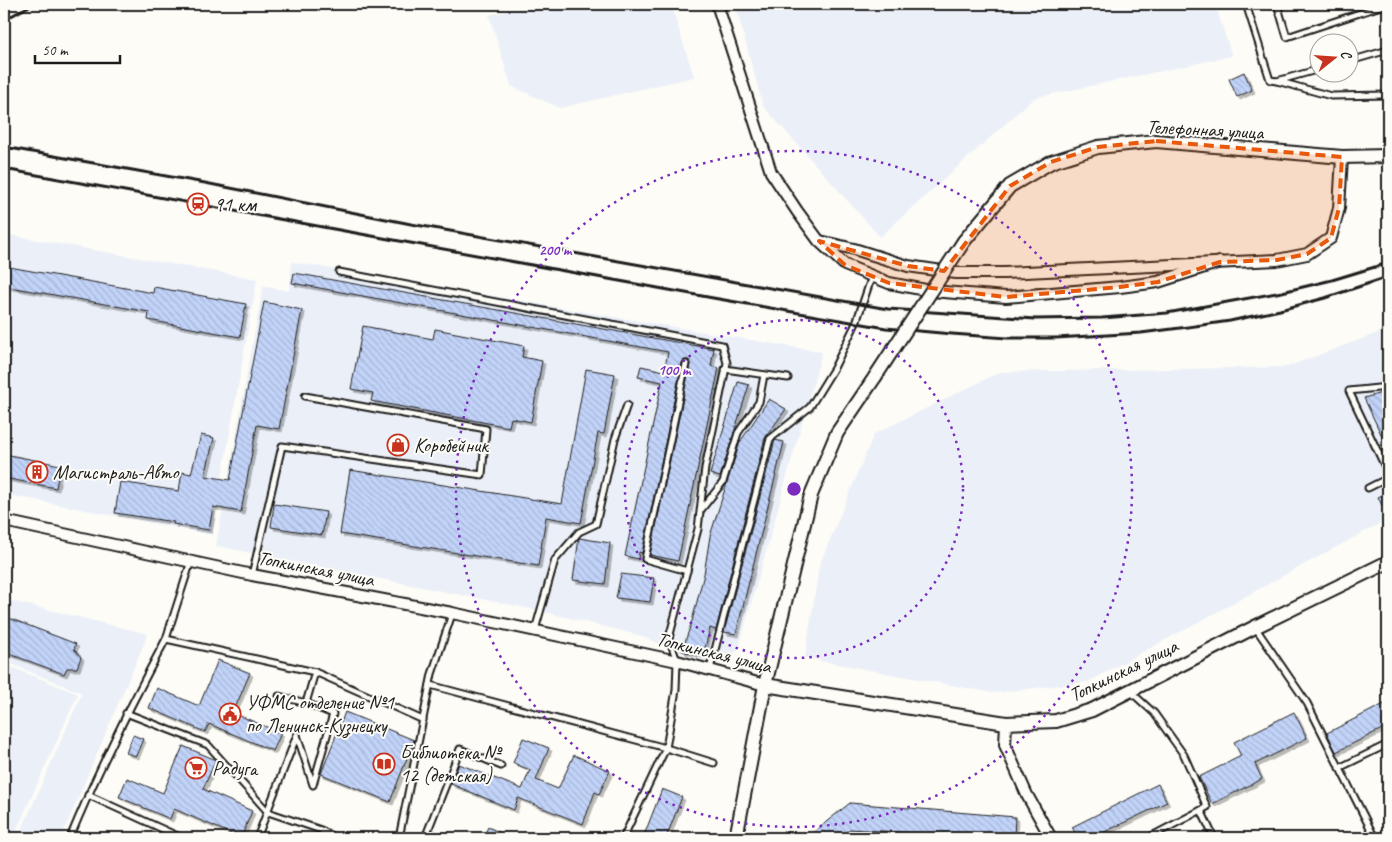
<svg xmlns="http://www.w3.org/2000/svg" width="1392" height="842" font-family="Caveat,sans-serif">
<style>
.built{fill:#ebf0f8}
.building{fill:url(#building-back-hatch);stroke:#1c1c1c;filter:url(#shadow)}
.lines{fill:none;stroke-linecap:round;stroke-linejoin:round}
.service-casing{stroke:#1c1c1c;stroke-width:9}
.minor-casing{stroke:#1c1c1c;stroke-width:14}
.tertiary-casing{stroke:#1c1c1c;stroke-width:16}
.service{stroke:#fdfcf7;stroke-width:5}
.minor{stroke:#fdfcf7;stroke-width:10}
.tertiary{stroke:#fdfcf7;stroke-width:12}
.rail{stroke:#1c1c1c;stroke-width:3}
.tertiary-bridge-casing{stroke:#1c1c1c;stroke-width:16;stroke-linecap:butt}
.tertiary-bridge{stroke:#fdfcf7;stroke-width:12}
.marked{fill:#e8590c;fill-opacity:0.2;stroke:#e8590c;stroke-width:4;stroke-dasharray:10 6;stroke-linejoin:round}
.ring{fill:none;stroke:#7b2cbf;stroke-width:2.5;stroke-dasharray:2.5 5}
.labels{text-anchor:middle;stroke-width:4;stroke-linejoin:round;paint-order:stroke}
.street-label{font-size:20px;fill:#1c1c1c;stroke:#fdfcf7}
.poi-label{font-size:20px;fill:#1c1c1c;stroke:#fdfcf7;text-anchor:start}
.centre{fill:#7b2cbf;stroke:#fdfcf7;stroke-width:2.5}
.ring-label{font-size:15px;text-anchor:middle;font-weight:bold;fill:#7b2cbf;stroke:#fdfcf7;stroke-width:4;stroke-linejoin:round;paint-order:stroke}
</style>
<defs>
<pattern id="building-back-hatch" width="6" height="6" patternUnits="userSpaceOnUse" patternTransform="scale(1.25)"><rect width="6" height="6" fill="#c2d3f9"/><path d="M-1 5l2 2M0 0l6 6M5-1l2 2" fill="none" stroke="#a6b5d5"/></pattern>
<filter id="shadow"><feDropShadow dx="3" dy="3" stdDeviation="0" flood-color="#0004"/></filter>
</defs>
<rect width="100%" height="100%" fill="#fdfcf7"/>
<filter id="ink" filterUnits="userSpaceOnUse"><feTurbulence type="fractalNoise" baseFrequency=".02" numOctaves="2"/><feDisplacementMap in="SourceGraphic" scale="10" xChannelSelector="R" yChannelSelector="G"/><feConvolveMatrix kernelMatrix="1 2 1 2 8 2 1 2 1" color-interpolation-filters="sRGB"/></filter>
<g filter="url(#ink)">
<g class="built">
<path d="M536,4H671L694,77L560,108L511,86L489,15L536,5Z"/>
<path d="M735,4H1215L1232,56L1034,98L880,237L763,106Z"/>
<path d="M4,234L257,279L212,535L4,494Z"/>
<path d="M292,262L822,352L738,651L718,660L690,656L638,635L536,610L216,546L263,286L289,291Z"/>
<path d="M1388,329V519L1088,682L993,693L805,658L819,566L874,434L1000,372L1287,367Z"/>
<path d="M4,599L148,634L61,838H18L82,693L4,661Z"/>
<path d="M4,664L78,694L13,838H4Z"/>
</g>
<g class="building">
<path d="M1244,72L1252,90L1237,97L1229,79Z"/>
<path d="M4,266L153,293L154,287L246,304L240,337L148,320L149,312L4,286Z"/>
<path d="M294,273L714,349L711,366L719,368L678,561L650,555L690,365L689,360H684L682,363L642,553L639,552L638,559L625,556L662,382L638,377L641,366L664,371L668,352L292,283Z"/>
<path d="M264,302L302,310L279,429L257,425L241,512L213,507L209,530L173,524L174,522L115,513L120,482L179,491L182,472L191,474L201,435L214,438L205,476L230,480Z"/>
<path d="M363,326L433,339L435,329L524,346L522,357L542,361L531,422L511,418L509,427L371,401L373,393L351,389Z"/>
<path d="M586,369L615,374L604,434L598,433L581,523L546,517L538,566L340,534L350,470L562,504Z"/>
<path d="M738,382L749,385L720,477L710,474Z"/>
<path d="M1385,392L1388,398V449L1364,398Z"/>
<path d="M769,399L786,409L765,438L716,630L710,628L703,656L682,651L692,621L704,574L710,536L740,442Z"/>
<path d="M775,440L784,442L736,634L724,632Z"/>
<path d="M4,454L60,465L56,488L4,478Z"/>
<path d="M1388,492V518L1378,497Z"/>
<path d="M274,504L326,512L322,535L271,527Z"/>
<path d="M579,538L610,543L605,584L573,580Z"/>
<path d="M621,574L654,578L650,602L616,598Z"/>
<path d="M4,616L76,644L74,649L81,657L77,668H67L64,674L4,652Z"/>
<path d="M218,660L250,673L233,713L281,733L273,751L209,724L205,732L149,708L157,688L199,706Z"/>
<path d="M1388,702V726L1336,752L1327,733Z"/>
<path d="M345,712L414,740L390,802L321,774Z"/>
<path d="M1294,712L1307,738L1255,764L1262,779L1212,804L1199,777L1241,756L1234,742Z"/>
<path d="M133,735L143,739L136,756L126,753Z"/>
<path d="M523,738L549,748L536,780L558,789L574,755L610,771L599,794L595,792L583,824L518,798L514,810L451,784L459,764L522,789L530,770L513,763Z"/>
<path d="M183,746L216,760L203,789L252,811L241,838L174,809L170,819L119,797L127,778L163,793Z"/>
<path d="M1158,784L1167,802L1092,838H1078L1072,827Z"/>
<path d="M662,789L682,797L666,838H643Z"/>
<path d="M850,803L1015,817L1014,838H988L850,829L840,838H806Z"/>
<path d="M488,827L512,838H483Z"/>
</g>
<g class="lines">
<g class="service-casing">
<g id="service">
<path d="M1246,4L1270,80L1277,81"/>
<path d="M1277,4L1287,37L1387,4"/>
<path d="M1350,61L1388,50"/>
<path d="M1320,69L1277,81L1331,96L1388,95"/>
<path d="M339,272L722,345L727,363L705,468L698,529L669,638L677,661L676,690L666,748L623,838"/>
<path d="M686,364L645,559L687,571"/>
<path d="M725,369L788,378"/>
<path d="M1388,387L1349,391L1388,473"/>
<path d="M1368,488L1388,478"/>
<path d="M701,510L723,482L738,433L759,402L764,375"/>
<path d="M252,575L282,446L482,475L486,429L305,396"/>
<path d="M1255,627L1307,703L1375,838"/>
<path d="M535,630L555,560L579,532L596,524L615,439L627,405"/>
<path d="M166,639L191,561"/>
<path d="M710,669L770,439L810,407L834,368L856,323L872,276"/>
<path d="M430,685L666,748L714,763"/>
<path d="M1131,692L1154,713L1184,755L1207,807L1148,838"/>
<path d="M279,696L306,703"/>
<path d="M126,713L208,745L268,812L321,830L335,838"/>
<path d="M297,735L313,785L333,714L306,703L315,672"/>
<path d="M1339,768L1388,744"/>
<path d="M88,795L182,838"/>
<path d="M1201,810L1214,838"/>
<path d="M428,832L441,838"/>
<path d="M70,838C98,770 131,704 166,639L315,672L423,720"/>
<path d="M257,838L297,735"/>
<path d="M399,838L432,674L452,614"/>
<path d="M425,838L460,749L501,766"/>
</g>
</g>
<g class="minor-casing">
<g id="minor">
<path d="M717,4L771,172L797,211L819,241L845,265L889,283L931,291L1006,297L1120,287L1158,282L1220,262"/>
<path d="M820,241L854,249L908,266L956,273H1005L1277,260L1307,254L1331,238L1339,208L1342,157"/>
<path d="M4,521L252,575L452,613L677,661L765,685"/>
<path d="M1006,723L1005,745L1027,795L1051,838"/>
</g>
</g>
<g class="tertiary-casing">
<g id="tertiary">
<path d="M964,241L1010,186L1051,162L1098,147L1156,141L1342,157L1388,156"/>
<path d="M765,685L1006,723L1056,721L1092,710L1255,627L1388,562"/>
<path d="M736,838L765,685L811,495L837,433L875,377"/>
</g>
</g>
<use href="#service" class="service"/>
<use href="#minor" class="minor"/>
<use href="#tertiary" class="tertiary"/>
<g class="rail">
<path d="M4,20L33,4"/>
<path d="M4,147L205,183L411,224L888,309L1035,319L1102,318L1167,313L1282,292L1332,280L1388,263"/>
<path d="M4,169L713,298L886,328L952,334L1007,338H1056L1141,333L1188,327L1230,321L1280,310L1325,298L1388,277"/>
</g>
<g class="tertiary-bridge-casing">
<path id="tertiary-bridge" d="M875,377L964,241"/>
</g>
<use href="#tertiary-bridge" class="tertiary-bridge"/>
</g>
</g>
<path class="marked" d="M1156,141L1342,157L1339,208L1331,238L1307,254L1277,260L1220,262L1158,282L1120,287L1006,297L889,283L845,265L819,241L908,266L944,271L1010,186L1051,162L1098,147Z"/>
<g class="ring">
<circle cx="794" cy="489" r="169"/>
<circle cx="794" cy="489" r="338"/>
</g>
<defs>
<g id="station-ring" transform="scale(1.125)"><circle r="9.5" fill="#fdfcf7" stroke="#c8321e" stroke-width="1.5"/><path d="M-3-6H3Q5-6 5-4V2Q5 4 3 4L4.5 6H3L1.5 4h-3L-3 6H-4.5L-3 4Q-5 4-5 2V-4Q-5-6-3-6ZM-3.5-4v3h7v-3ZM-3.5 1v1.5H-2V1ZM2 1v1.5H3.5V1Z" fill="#c8321e"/></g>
<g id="shop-ring" transform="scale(1.125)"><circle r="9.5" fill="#fdfcf7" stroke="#c8321e" stroke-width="1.5"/><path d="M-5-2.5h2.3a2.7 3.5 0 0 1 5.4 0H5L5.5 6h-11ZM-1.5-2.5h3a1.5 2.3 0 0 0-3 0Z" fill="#c8321e"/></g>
<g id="building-ring" transform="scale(1.125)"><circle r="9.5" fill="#fdfcf7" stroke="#c8321e" stroke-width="1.5"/><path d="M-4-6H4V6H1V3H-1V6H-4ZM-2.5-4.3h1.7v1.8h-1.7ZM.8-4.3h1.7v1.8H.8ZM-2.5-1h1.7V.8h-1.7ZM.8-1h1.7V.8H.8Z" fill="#c8321e"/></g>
<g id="civic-ring" transform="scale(1.125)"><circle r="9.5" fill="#fdfcf7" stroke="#c8321e" stroke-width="1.5"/><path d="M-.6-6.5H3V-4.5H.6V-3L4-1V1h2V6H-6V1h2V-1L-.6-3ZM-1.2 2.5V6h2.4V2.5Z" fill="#c8321e"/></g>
<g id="library-ring" transform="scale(1.125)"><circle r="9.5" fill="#fdfcf7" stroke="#c8321e" stroke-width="1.5"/><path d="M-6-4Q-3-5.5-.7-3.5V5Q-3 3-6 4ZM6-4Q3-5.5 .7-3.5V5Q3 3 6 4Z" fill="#c8321e"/></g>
<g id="supermarket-ring" transform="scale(1.125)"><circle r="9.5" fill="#fdfcf7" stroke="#c8321e" stroke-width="1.5"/><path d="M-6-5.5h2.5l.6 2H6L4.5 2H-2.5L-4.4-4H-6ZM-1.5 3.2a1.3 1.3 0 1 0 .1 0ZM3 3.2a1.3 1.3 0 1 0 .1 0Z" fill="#c8321e"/></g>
</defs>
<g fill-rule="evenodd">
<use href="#station-ring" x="198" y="204"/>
<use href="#shop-ring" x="398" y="445"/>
<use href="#building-ring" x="37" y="472"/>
<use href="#civic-ring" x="230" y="714"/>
<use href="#library-ring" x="384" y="764"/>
<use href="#supermarket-ring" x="196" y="768"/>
</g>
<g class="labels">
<g class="street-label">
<text transform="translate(1205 129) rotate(3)" y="7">Телефонная улица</text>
<text transform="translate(316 568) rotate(11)" y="7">Топкинская улица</text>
<text transform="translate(714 652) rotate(14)" y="7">Топкинская улица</text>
<text transform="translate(1123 670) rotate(-26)" y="7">Топкинская улица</text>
</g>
<g class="poi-label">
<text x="214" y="211">91 км</text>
<text x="414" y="452">Коробейник</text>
<text x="53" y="479">Магистраль-Авто</text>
<text x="246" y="709">УФМС отделение №1<tspan x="246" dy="23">по Ленинск-Кузнецку</tspan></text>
<text x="400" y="759">Библиотека №<tspan x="400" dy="23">12 (детская)</tspan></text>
<text x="212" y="775">Радуга</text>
</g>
</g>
<circle cx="794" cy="489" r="8" class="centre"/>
<g class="ring-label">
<text x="555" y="255">200 m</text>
<text x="674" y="375">100 m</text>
</g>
<rect width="1392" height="842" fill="none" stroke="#fdfcf7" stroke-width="20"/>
<rect x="10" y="10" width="1372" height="822" fill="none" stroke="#1c1c1c" stroke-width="2" filter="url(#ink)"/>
<g transform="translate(1334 58) rotate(73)"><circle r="24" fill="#fdfcf7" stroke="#a3a29f"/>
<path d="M0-4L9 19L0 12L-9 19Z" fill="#c8321e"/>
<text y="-8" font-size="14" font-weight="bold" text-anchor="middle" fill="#1c1c1c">С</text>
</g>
<path d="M35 55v8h85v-8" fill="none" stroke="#1c1c1c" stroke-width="2.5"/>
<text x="42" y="55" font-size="15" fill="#1c1c1c" stroke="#fdfcf7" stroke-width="4" paint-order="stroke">50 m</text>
</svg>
